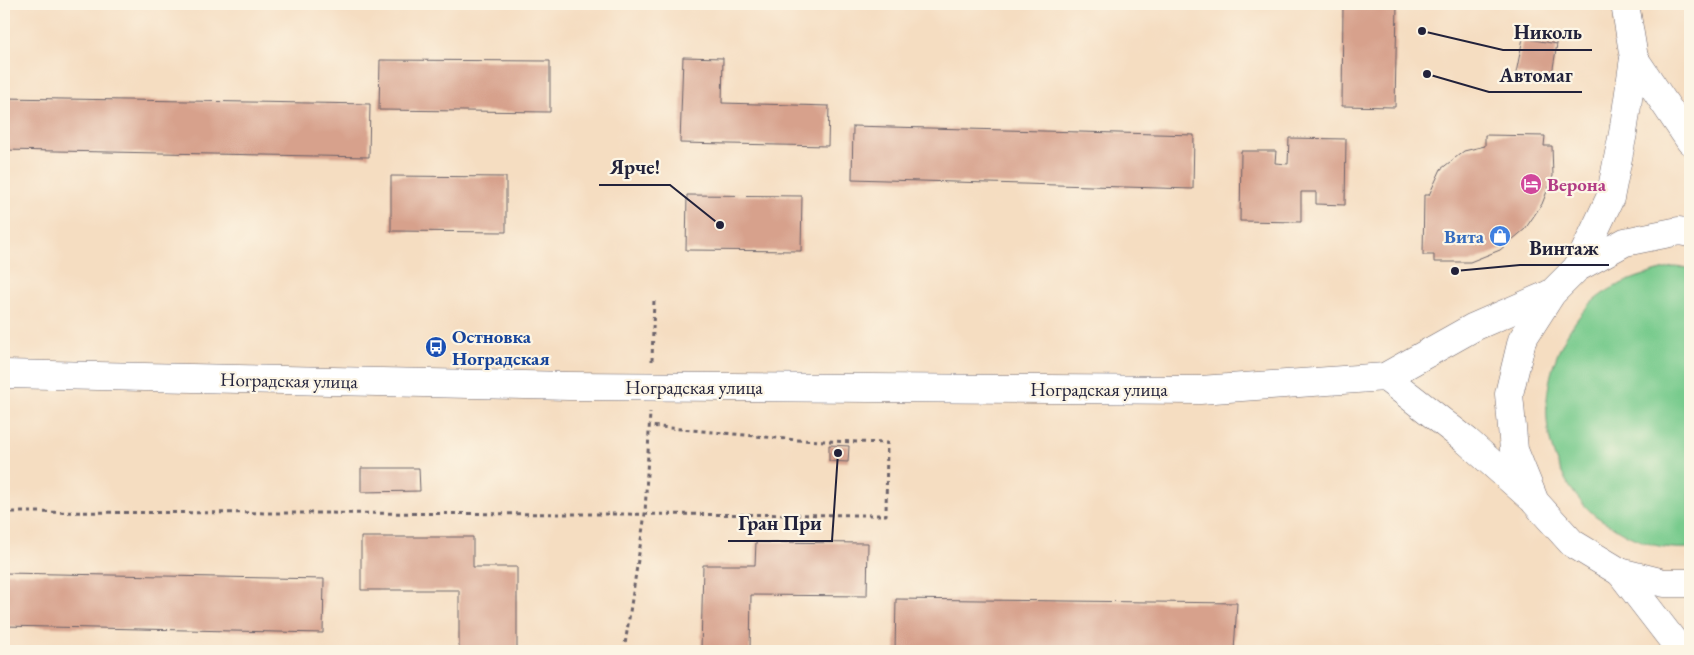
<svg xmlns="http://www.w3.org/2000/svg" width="1694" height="655" font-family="'EB Garamond',serif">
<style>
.green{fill:#78cb8d;stroke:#4d7664}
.building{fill:#d7a18c}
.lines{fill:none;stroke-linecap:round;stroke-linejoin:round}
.secondary-casing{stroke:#6c636a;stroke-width:29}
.primary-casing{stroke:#6c636a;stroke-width:29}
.path{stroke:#6c636a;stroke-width:3;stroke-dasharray:4 4;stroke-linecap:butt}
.secondary{stroke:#fff;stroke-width:28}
.primary{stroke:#fff;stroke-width:28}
.labels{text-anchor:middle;stroke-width:4.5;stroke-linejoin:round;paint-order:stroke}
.hotel-label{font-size:19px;font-weight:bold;fill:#b23c85;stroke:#fcf5e5;text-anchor:start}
.shop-label{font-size:19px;font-weight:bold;fill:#366cbe;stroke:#fcf5e5;text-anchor:end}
.transit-label{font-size:19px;font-weight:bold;fill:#164399;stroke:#fcf5e5;text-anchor:start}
.street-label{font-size:19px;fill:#22223b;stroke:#fcf5e5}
.leader{fill:none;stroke:#22223b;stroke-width:2}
.callout-dot{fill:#22223b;stroke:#fcf5e5;stroke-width:2}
.callout-label{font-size:20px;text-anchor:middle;font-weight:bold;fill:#22223b;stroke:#fcf5e5;stroke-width:4.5;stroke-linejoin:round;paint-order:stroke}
</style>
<rect width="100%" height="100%" fill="#fcf5e5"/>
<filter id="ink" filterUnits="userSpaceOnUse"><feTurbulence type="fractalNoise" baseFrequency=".02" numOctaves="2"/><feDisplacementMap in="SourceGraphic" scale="10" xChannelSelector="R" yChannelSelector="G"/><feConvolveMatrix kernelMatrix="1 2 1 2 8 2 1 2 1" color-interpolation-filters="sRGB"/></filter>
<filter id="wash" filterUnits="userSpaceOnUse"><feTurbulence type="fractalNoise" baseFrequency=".0096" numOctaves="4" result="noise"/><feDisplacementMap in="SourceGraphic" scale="20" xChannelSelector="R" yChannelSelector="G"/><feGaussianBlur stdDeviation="1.12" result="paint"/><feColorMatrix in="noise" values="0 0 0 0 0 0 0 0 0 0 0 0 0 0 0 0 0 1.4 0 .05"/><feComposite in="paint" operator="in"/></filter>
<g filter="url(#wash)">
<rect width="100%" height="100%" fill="#f5ddc1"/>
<path class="green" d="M1673,267L1690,268V548C1663,550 1635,542 1612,526C1605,522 1596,517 1590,511C1531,454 1534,365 1588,306C1611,283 1643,275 1673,267Z"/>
<g id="blocks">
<g class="building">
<path d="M1343,4H1397L1395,107L1342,106Z"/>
<path d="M1523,38L1557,44L1551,80L1516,73Z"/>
<path d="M683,57L723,58L722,103L829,106L828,146L680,143Z"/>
<path d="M380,60L550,61V112L379,110Z"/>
<path d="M4,98L370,104L369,157L4,150Z"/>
<path d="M853,126L1194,135L1193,189L852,179Z"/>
<path d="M1485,135L1545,136L1544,146H1552L1553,176L1542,204L1525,229L1500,250L1470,262H1434V255H1423L1424,195H1429L1441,169L1464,151L1485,146Z"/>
<path d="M1289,138L1346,139L1345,205L1316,204V192H1301V222L1240,221L1241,151H1276L1275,163L1288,164Z"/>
<path d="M391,176L506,177V232L391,231Z"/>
<path d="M687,195L802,196L801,251L686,250Z"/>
<path d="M829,445L849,446L848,462L829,461Z"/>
<path d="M361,468H419L420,491L361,492Z"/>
<path d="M361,537H473V567H517V651H459V590H361Z"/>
<path d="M756,542L868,543L867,596L751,595L750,651H701L703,565H755Z"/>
<path d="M4,573L324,579L323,633L4,626Z"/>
<path d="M896,599L1237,603L1234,651H895Z"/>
<path d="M1436,648L1458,650V651H1436Z"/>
</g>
</g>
</g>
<g filter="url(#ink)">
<use href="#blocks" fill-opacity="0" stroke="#6c636a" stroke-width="1"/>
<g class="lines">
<g class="secondary-casing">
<g id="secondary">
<path d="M1634,58L1690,141"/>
<path d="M1577,268L1610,198L1623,133L1634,58L1625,4"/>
<path d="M1620,572L1681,651"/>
</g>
</g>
<g class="primary-casing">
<g id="primary">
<path d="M1690,233L1679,231L1625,242L1577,268L1552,293L1522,340L1509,394L1514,450L1535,502L1572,543L1620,572L1664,583H1690"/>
<path d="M4,374L569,386L1200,390L1385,377L1474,327L1552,293"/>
<path d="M1385,377L1467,441L1530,497"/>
</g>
</g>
<g class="path">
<path d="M652,361L654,299"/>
<path d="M4,512L886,515L887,443L797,440L649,426"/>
<path d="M624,651L645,514L650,412"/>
</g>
<use href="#secondary" class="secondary"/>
<use href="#primary" class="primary"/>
</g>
</g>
<defs>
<g id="hotel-disc" transform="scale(1.125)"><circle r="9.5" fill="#d1479c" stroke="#fcf5e5"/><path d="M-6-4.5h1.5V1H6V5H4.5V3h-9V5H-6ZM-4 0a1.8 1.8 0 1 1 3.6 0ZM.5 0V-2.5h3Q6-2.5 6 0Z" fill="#fff"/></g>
<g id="shop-disc" transform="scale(1.125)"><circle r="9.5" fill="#3f7fe0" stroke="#fcf5e5"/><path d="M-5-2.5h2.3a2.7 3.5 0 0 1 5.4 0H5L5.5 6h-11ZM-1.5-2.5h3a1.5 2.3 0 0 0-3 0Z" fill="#fff"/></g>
<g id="bus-disc" transform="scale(1.125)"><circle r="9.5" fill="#1a4fb4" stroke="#fcf5e5"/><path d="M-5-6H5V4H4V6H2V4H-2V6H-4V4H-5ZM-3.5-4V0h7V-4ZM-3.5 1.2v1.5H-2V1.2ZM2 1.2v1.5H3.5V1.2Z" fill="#fff"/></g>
</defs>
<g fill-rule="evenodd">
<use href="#hotel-disc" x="1531" y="184"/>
<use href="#shop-disc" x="1500" y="236"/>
<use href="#bus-disc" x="436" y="347"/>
</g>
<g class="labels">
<g class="hotel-label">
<text x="1547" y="191">Верона</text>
</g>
<g class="shop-label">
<text x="1484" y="243">Вита</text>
</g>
<g class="transit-label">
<text x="452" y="343">Остновка<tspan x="452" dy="22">Ноградская</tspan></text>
</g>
<g class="street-label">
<text transform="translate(289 380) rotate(1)" y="7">Ноградская улица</text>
<text x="694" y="394">Ноградская улица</text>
<text x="1099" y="396">Ноградская улица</text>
</g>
</g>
<path class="leader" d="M1422 31L1503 50H1592M1427 74L1489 92H1582M720 225L670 185H599M1455 271L1520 265H1609M838 453L832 541H728"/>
<g class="callout-dot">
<circle cx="1422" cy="31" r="5"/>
<circle cx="1427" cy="74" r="5"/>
<circle cx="720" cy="225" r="5"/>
<circle cx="1455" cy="271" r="5"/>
<circle cx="838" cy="453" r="5"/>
</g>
<g class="callout-label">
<text x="1548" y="39">Николь</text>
<text x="1536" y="82">Автомаг</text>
<text x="635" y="174">Ярче!</text>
<text x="1564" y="255">Винтаж</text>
<text x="780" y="530">Гран При</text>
</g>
<rect width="1694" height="655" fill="none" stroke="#fcf5e5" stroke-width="20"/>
</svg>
